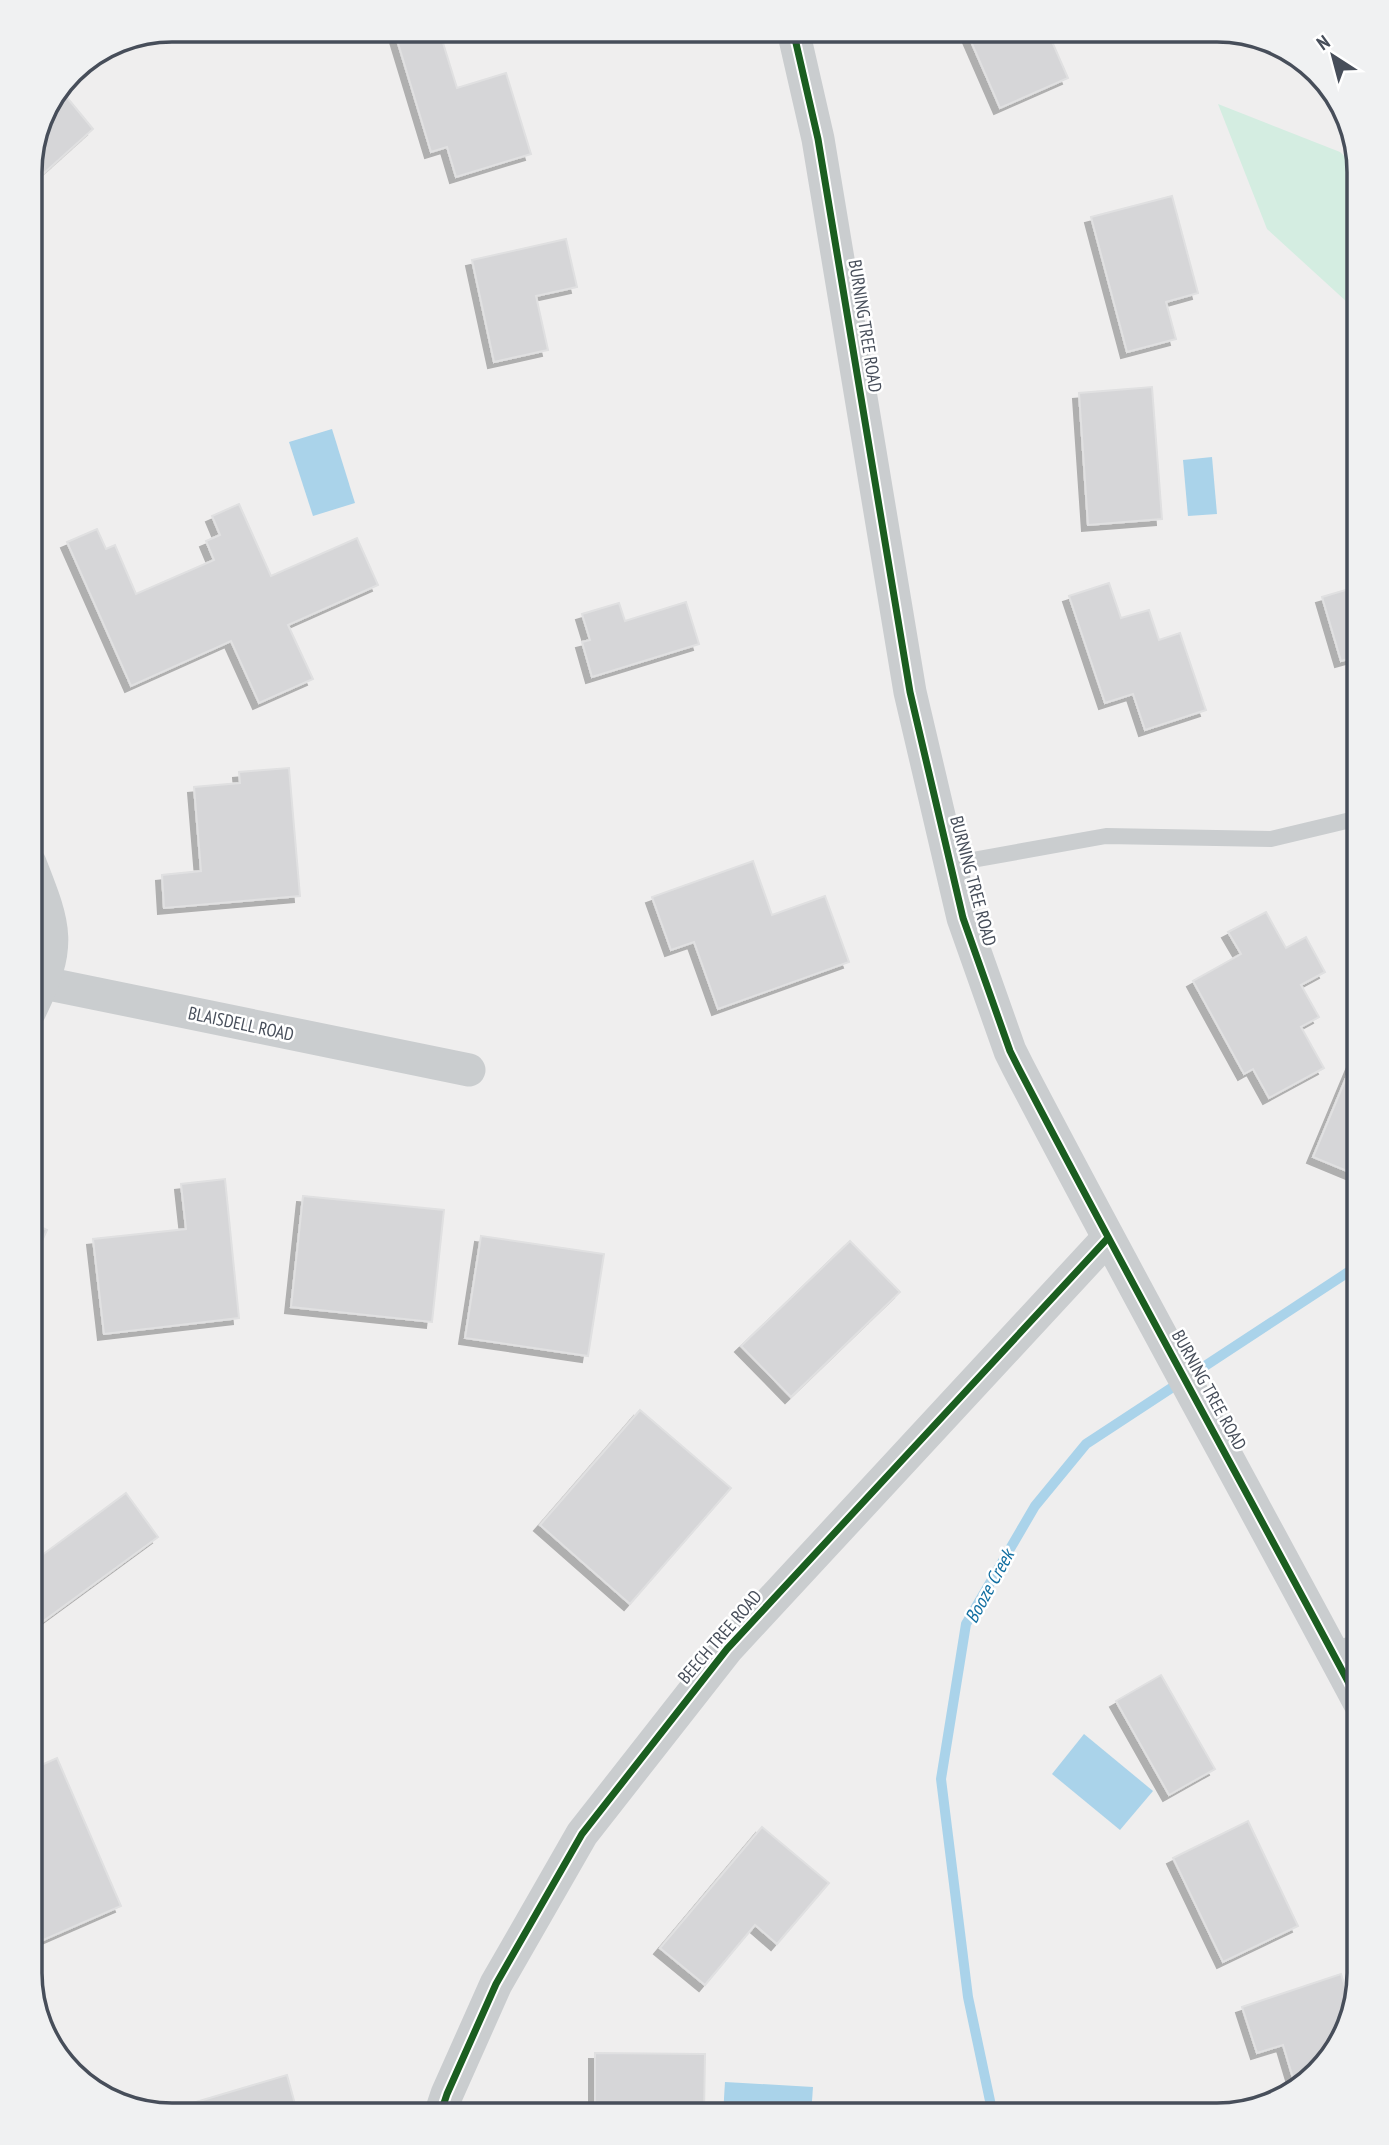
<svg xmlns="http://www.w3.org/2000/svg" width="1389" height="2145" font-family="'PT Sans Narrow',sans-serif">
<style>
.green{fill:#d4ede1}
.water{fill:#aad3ea}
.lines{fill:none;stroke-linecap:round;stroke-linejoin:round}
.stream{stroke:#aad3ea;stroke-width:10}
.building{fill:#d6d6d8;stroke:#e0e0e1;stroke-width:2;filter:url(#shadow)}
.lane{stroke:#cacdcf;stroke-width:16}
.street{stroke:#cacdcf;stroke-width:33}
.cycleway-casing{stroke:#fff;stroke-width:11}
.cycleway{stroke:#1b5e20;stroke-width:7}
.labels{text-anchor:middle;stroke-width:5;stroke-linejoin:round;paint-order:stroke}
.street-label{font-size:18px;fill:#474e5a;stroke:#fff}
.water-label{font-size:19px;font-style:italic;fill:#126fa1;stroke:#fff}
.rim{fill:none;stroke:#474e5a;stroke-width:3.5}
</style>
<defs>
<filter id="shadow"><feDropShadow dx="-6" dy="6" stdDeviation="0" flood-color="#0004"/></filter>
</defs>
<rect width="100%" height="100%" fill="#efeeee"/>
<path class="green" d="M1218,104L1340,152L1358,169L1359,313L1267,229Z"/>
<g class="water">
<path d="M332,429L355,503L313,516L289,442Z"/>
<path d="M1212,457L1217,514L1188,516L1183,460Z"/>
<path d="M1084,1734L1153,1791L1120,1830L1052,1774Z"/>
<path d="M725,2082L813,2087L811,2115H723Z"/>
</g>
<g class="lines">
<path class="stream" d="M993,2115L968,1997L941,1779L966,1624L1035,1506L1086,1444L1359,1265"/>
</g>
<g class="building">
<path d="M394,30H439L457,88L506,73L531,154L456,177L447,147L431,152Z"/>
<path d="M966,30H1047L1068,78L1000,108Z"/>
<path d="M60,89L93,129L33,183L30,181V164L41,118Z"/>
<path d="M1172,196L1198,293L1166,302L1176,339L1127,352L1091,217Z"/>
<path d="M566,239L577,287L536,296L548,350L494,362L472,260Z"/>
<path d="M1152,387L1162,519L1088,525L1079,393Z"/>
<path d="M239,504L271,576L357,538L378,585L288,625L313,679L259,703L231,641L131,686L67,542L97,529L106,549L115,545L136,594L214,560L206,541L220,535L212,516Z"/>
<path d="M1109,583L1121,618L1149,610L1159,640L1180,633L1206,710L1145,730L1133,694L1105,703L1069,596Z"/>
<path d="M1359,586V656L1341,661L1322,597Z"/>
<path d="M686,602L699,644L592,677L582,642L590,640L582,614L619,603L625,621Z"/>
<path d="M289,768L300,896L164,908L162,875L201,871L194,787L240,783L239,772Z"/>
<path d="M753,861L772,915L825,896L849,962L718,1009L694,942L671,950L652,897Z"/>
<path d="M1266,912L1286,948L1306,937L1325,972L1301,985L1319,1017L1301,1027L1324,1068L1269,1098L1253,1069L1244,1074L1193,981L1241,954L1228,932Z"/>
<path d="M1359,1047V1176L1313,1157Z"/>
<path d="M225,1179L239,1318L104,1334L93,1239L186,1229L181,1184Z"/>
<path d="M303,1196L444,1210L432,1322L291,1307Z"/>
<path d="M30,1222L47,1230L30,1267Z"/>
<path d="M481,1236L604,1254L588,1356L465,1338Z"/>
<path d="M850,1241L900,1292L791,1397L741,1346Z"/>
<path d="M640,1410L731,1488L630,1604L540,1525Z"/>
<path d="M126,1493L158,1537L38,1625L30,1613V1589L38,1583L30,1572V1564Z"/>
<path d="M1161,1675L1215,1769L1169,1795L1116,1701Z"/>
<path d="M57,1758L121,1906L41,1941L30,1915V1770Z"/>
<path d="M1248,1821L1298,1926L1223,1962L1173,1858Z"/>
<path d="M762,1827L829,1883L777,1944L755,1925L705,1985L660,1948Z"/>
<path d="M1341,1974L1351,2005L1340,2044L1296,2088L1283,2045L1257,2053L1242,2007Z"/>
<path d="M595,2053L705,2054L704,2115H595Z"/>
<path d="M287,2075L298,2115L159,2113Z"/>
</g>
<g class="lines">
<g class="lane">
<path d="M950,864L1106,836L1271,839L1359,818"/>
<path d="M1332,1651L1359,1641"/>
</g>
<g class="street">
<path d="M793,30L818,139L910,692L963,918L1010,1051L1018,1067C1129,1280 1246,1490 1359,1702"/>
<path d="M44,983L469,1070"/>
<path d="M30,1011C62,945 56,929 30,863"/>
<path d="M440,2115L447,2094L496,1984L582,1834L727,1649L1107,1239"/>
</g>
<g class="cycleway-casing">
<g id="cycleway">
<path d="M793,30L818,139L910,692L963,918L1010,1051L1018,1067C1129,1280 1246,1490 1359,1702"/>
<path d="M440,2115L447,2094L496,1984L582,1834L727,1649L1107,1239"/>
</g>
</g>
<use href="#cycleway" class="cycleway"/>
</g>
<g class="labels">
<g class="street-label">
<text transform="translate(865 326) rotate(81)" y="6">BURNING TREE ROAD</text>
<text transform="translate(973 881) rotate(75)" y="6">BURNING TREE ROAD</text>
<text transform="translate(241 1024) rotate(12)" y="6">BLAISDELL ROAD</text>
<text transform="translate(1209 1390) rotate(61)" y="6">BURNING TREE ROAD</text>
<text transform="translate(720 1637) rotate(-49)" y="6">BEECH TREE ROAD</text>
</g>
<g class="water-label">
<text transform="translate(989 1586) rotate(-61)" y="7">Booze Creek</text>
</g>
</g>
<path d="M0 0H1389V2145H0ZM172 42H1217A130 130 0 0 1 1347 172V1973A130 130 0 0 1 1217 2103H172A130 130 0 0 1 42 1973V172A130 130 0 0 1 172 42Z" fill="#f0f1f2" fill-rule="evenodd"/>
<path class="rim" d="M172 42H1217A130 130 0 0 1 1347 172V1973A130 130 0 0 1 1217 2103H172A130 130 0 0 1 42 1973V172A130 130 0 0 1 172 42Z"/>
<g transform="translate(1333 56) rotate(324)" stroke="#ffffff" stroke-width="5" paint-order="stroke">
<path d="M0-5L12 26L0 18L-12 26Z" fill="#474e5a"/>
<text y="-10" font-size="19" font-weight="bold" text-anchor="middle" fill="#474e5a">N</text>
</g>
</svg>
